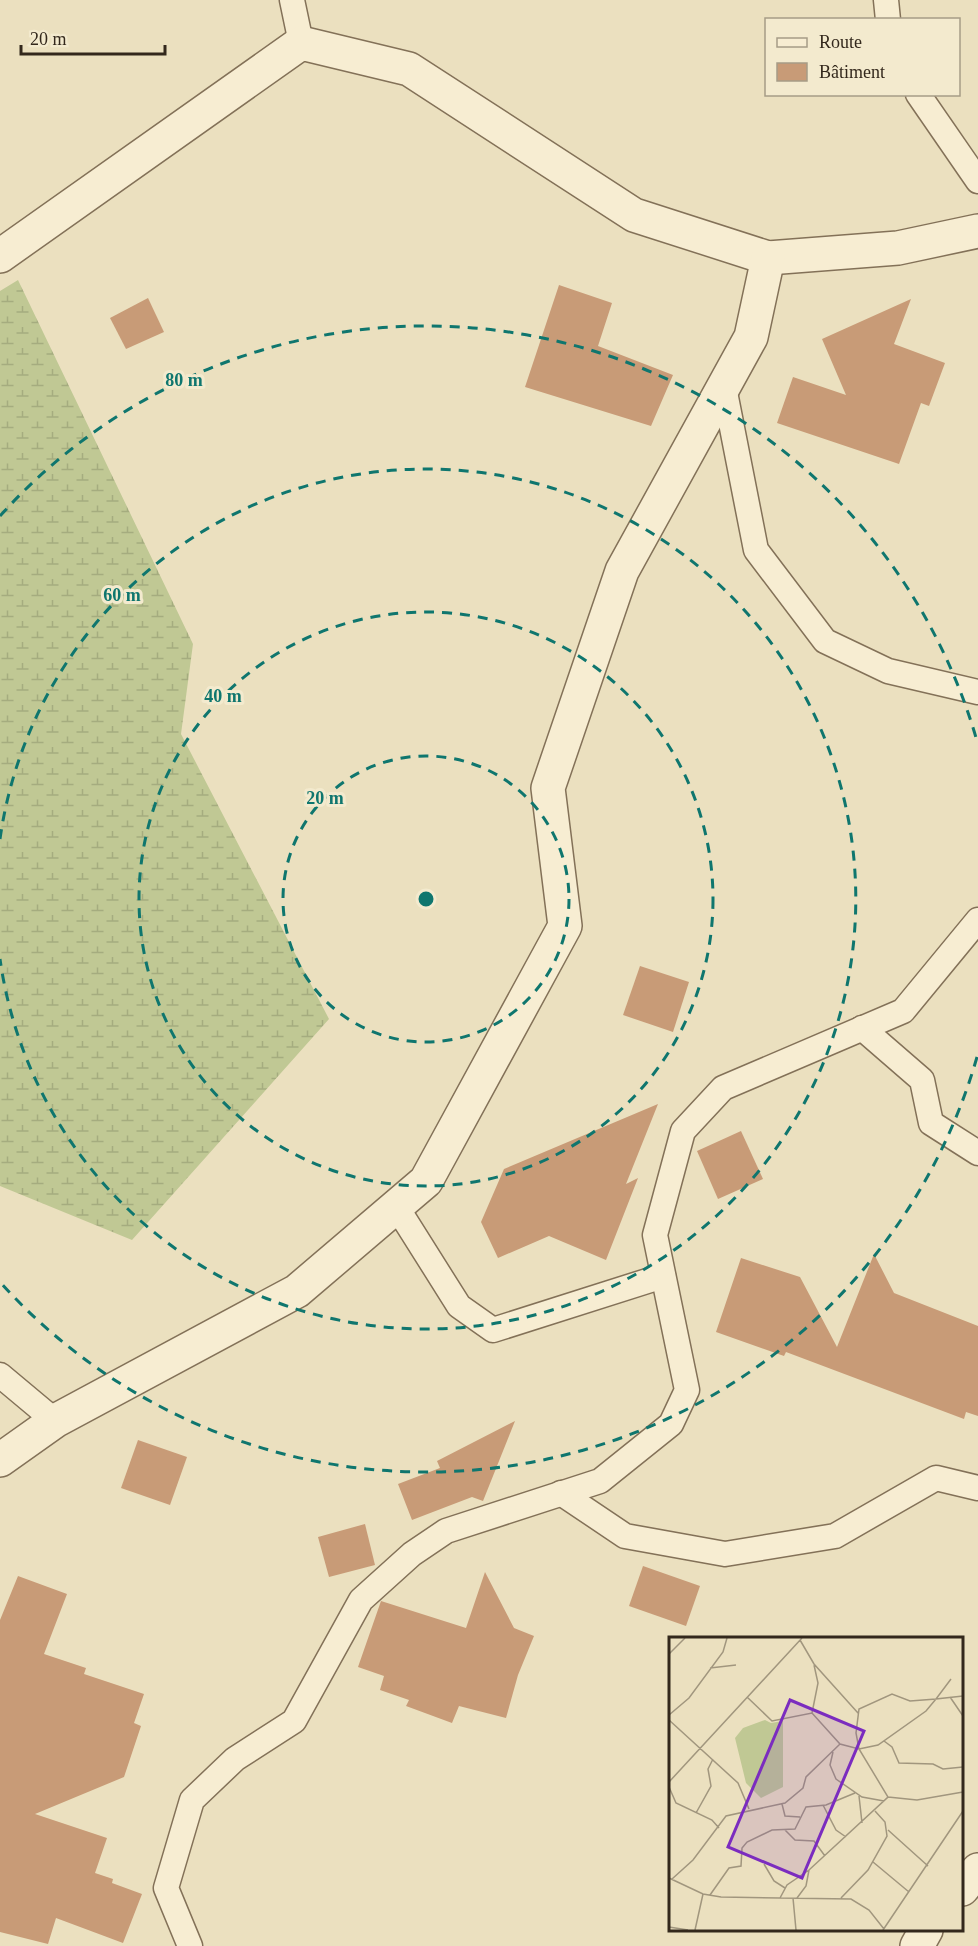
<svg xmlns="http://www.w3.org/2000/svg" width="978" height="1946" font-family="'Times New Roman',serif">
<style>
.wetland{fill:url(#wetland-marsh)}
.building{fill:#c89b77}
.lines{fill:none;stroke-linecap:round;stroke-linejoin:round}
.lane-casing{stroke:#837158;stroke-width:27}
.street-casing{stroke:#837158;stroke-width:36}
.lane{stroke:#f7edd2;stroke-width:24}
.street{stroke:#f7edd2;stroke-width:33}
.ring{fill:none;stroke:#0f766e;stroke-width:3;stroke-dasharray:10 8}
.inset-road{fill:none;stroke:#a1967e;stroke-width:1.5}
.view{fill:#7b2cbf;fill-opacity:0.15;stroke:#7b2cbf;stroke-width:3}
.inset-edge{fill:none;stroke:#33281c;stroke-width:3}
.centre{fill:#0f766e;stroke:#f3eace;stroke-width:3}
.ring-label{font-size:18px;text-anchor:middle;font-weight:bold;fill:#0f766e;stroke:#f3eace;stroke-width:6;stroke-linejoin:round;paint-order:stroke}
</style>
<defs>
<pattern id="wetland-marsh" width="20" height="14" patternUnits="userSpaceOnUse" patternTransform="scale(1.5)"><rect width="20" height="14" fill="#c0c894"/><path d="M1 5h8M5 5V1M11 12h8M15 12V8" fill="none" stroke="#a5ac7f"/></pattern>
</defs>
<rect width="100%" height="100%" fill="#ebe0bf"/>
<path class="wetland" d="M18,280L193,644L181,734L329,1019L132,1240L0,1186V291Z"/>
<g class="building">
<path d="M559,285L612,303L598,346L673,375L651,426L525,387Z"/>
<path d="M148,298L164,332L126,349L110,318Z"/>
<path d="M911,299L894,344L945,363L929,406L921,403L899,464L777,423L793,377L846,395L822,339Z"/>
<path d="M640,966L689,982L673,1032L623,1015Z"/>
<path d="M658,1104L626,1184L638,1178L606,1260L549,1236L498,1258L481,1222L504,1169Z"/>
<path d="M741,1131L763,1179L718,1199L697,1151Z"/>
<path d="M874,1254L894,1293L978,1326V1416L966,1412L964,1419L786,1352L784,1356L716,1332L741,1258L800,1277L837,1347Z"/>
<path d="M515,1421L483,1501L472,1497L412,1520L398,1484L440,1468L437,1461Z"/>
<path d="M138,1440L187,1457L170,1505L121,1488Z"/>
<path d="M365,1524L375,1565L329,1577L318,1537Z"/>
<path d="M643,1566L700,1586L686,1626L629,1606Z"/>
<path d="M485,1572L514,1628L534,1636L518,1675L506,1718L459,1706L452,1723L406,1706L409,1700L380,1690L384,1676L358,1667L381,1601L466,1628Z"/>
<path d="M18,1576L67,1594L44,1654L86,1668L84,1674L144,1694L134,1723L141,1726L124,1777L35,1814L107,1838L95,1873L113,1879L112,1883L142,1894L123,1943L56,1918L48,1944L0,1932V1620Z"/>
</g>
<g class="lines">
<g class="lane-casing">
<g id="lane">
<path d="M292,0L301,43"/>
<path d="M886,0L888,20"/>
<path d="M918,94L978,181"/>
<path d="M724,387L756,550L825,641L888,671L978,692"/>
<path d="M862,1028L922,1080L931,1123L978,1153"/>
<path d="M396,1206L459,1306L493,1330L663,1276"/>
<path d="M0,1375L55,1421"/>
<path d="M561,1493L625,1536L725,1554L835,1536L936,1478L978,1488"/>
<path d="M190,1946L166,1888L192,1800L235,1759L294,1721L361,1600L412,1554L446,1531L600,1481L671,1424L687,1390L655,1235L683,1131L723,1088L903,1011L978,920"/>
</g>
</g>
<g class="street-casing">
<g id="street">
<path d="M0,256L301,43L409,69L634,215L768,258L898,248L978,231"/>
<path d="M0,1460L55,1421L297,1291L426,1181L565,926L548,788L622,571L751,337L768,258"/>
<path d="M962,1889L978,1870"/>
<path d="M917,1946L926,1930"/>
</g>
</g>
<use href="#lane" class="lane"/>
<use href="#street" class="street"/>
</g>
<g class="ring">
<circle cx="426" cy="899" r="143"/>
<circle cx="426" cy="899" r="287"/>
<path d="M0 839A430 430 0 1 1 0 959"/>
<path d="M977 1057A573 573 0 0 1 0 1282M0 516A573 573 0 0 1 977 741"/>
</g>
<g transform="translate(669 1637)">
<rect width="294" height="294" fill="#ebe0bf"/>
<path d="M96,83L102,86L114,84V150L92,161L77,146L66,101L74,91Z" fill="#c0c894"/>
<path class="inset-road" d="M131,3L145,27L189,76M0,17L16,1M41,31L67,28M78,60L103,84L143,76L171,107L190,112L209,108L257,74L267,62L294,59M281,60L294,79M143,76L149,46L145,28M0,78L20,61L54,15L58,1M0,83L69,146L80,172M215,104L223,110L230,126L264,127L274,132L294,130M164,115L161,128L167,142L193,160L215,164M0,145L133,1M0,150L7,166L43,183L50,191M190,159L193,186M219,160L248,163L294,155M113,167L116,179L131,180M154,168L167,193L177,200M27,176L42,149L39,132L44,122M116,193L126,203L145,204L156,219M219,193L259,229M204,225L240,255M95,227L105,244L116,251M0,241L34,257L52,260L182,262L200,273L215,292M3,242L24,223L57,179L116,166L134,151L137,140L171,107M41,258L60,231L72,229L73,211L78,205L103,193L126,192L137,170L157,168L186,156M111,261L118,248L140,233L219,160L190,112L187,96L190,72L223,57L241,64L267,62L282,42M124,261L127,293M128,261L137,249L140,233M172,261L199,233L218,199L216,185L206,174M0,290L19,293M26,293L34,257M214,293L294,174"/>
<path class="view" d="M121,63L195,94L133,241L59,210Z"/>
<rect width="294" height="294" class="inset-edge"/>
</g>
<circle cx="426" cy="899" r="9" class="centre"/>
<g class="ring-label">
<text x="184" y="386">80 m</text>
<text x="122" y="601">60 m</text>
<text x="223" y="702">40 m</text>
<text x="325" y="804">20 m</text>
</g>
<rect x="765" y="18" width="195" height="78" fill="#f3eace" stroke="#a69c87" stroke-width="1.5"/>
<rect x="777" y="38" width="30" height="9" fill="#f7edd2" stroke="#a69c87" stroke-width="1.5"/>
<text x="819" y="48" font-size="18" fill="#33281c">Route</text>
<rect x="777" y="63" width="30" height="18" fill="#c89b77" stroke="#a69c87" stroke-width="1.5"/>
<text x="819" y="78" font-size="18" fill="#33281c">Bâtiment</text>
<path d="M21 45v9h144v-9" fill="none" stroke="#33281c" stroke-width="3"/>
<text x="30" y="45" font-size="18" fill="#33281c" stroke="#f3eace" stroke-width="4.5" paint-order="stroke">20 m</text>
</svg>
